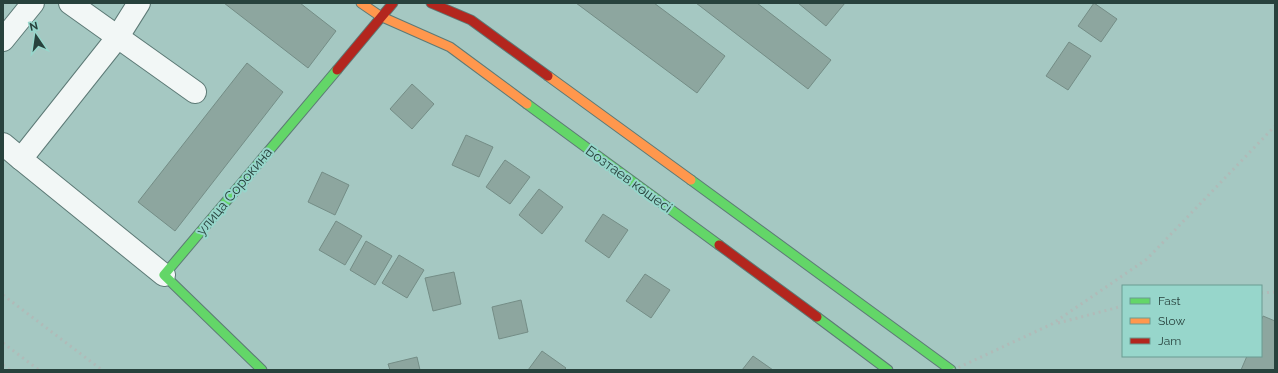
<svg xmlns="http://www.w3.org/2000/svg" width="1278" height="373" font-family="Raleway,sans-serif">
<style>
.building{fill:#8da69f;stroke:#748d86}
.lines{fill:none;stroke-linecap:round;stroke-linejoin:round}
.street-casing{stroke:#5d7a76;stroke-width:24}
.fast-casing{stroke:#5d7a76;stroke-width:11}
.slow-casing{stroke:#5d7a76;stroke-width:11}
.jam-casing{stroke:#5d7a76;stroke-width:11}
.street{stroke:#f2f7f6;stroke-width:22}
.fast{stroke:#63d668;stroke-width:9}
.slow{stroke:#ff974d;stroke-width:9}
.jam{stroke:#b3261e;stroke-width:9}
.rail{stroke:#b1bab8;stroke-width:3;stroke-dasharray:2 4;stroke-linecap:butt}
.labels{text-anchor:middle;stroke-width:4;stroke-linejoin:round;paint-order:stroke}
.street-label{font-size:14px;fill:#28423d;stroke:#97d6cb}
</style>
<rect width="100%" height="100%" fill="#a5c8c2"/>
<g class="building">
<path d="M224,3H300L336,31L308,68Z"/>
<path d="M576,3H654L725,56L697,93Z"/>
<path d="M696,3H757L831,60L808,89Z"/>
<path d="M798,3H845L826,26Z"/>
<path d="M1094,3L1117,19L1101,42L1078,26Z"/>
<path d="M1069,42L1091,56L1068,90L1046,76Z"/>
<path d="M247,63L283,92L175,231L138,202Z"/>
<path d="M412,84L434,104L412,129L390,109Z"/>
<path d="M466,135L493,147L479,177L452,165Z"/>
<path d="M505,160L530,177L510,204L486,187Z"/>
<path d="M322,172L349,185L335,215L308,202Z"/>
<path d="M539,189L563,207L542,234L519,215Z"/>
<path d="M603,214L628,230L609,258L585,241Z"/>
<path d="M336,221L362,236L345,265L319,250Z"/>
<path d="M366,241L392,256L375,285L350,270Z"/>
<path d="M399,255L424,270L407,298L382,283Z"/>
<path d="M454,272L461,304L433,311L425,278Z"/>
<path d="M645,274L670,290L651,318L626,301Z"/>
<path d="M521,300L528,332L499,339L492,307Z"/>
<path d="M1263,316L1275,321V370H1241L1247,356H1261V321Z"/>
<path d="M542,351L566,368L564,370H528Z"/>
<path d="M753,356L773,370H742Z"/>
<path d="M417,357L420,370H390L388,364Z"/>
</g>
<g class="lines">
<g class="street-casing">
<g id="street">
<path d="M70,3L195,92"/>
<path d="M139,3L117,38L21,159L164,275"/>
<path d="M3,40L33,3"/>
<path d="M3,144L21,159"/>
</g>
</g>
<g class="fast-casing">
<g id="fast">
<path d="M527,104L719,245"/>
<path d="M691,180L951,370"/>
<path d="M817,317L888,370"/>
<path d="M262,370L164,275L337,70"/>
</g>
</g>
<g class="slow-casing">
<g id="slow">
<path d="M361,3L380,16L450,47L527,104"/>
<path d="M548,76L691,180"/>
</g>
</g>
<g class="jam-casing">
<g id="jam">
<path d="M431,3L471,20L548,76"/>
<path d="M337,70L393,3"/>
<path d="M719,245L817,317"/>
</g>
</g>
<use href="#street" class="street"/>
<use href="#fast" class="fast"/>
<use href="#slow" class="slow"/>
<use href="#jam" class="jam"/>
<g class="rail">
<path d="M1261,293L1275,292"/>
<path d="M3,295L102,370"/>
<path d="M1058,323L1123,306"/>
<path d="M3,343L39,370"/>
<path d="M3,365L10,370"/>
<path d="M953,370L1052,324L1147,259L1275,126"/>
</g>
</g>
<g class="labels">
<g class="street-label">
<text transform="translate(629 179) rotate(36)" y="5">Бозтаев көшесі</text>
<text transform="translate(234 191) rotate(-50)" y="5">улица Сорокина</text>
</g>
</g>
<rect width="1278" height="373" fill="none" stroke="#28423d" stroke-width="8"/>
<rect x="1122" y="285" width="140" height="72" fill="#97d6cb" stroke="#6b9b92"/>
<rect x="1130" y="298" width="20" height="6" fill="#63d668" stroke="#6b9b92"/>
<text x="1158" y="305" font-size="12" fill="#28423d">Fast</text>
<rect x="1130" y="318" width="20" height="6" fill="#ff974d" stroke="#6b9b92"/>
<text x="1158" y="325" font-size="12" fill="#28423d">Slow</text>
<rect x="1130" y="338" width="20" height="6" fill="#b3261e" stroke="#6b9b92"/>
<text x="1158" y="345" font-size="12" fill="#28423d">Jam</text>
<g transform="translate(36 36) rotate(347)" stroke="#97d6cb" stroke-width="3" paint-order="stroke">
<path d="M0-3L7 15L0 10L-7 15Z" fill="#28423d"/>
<text y="-6" font-size="11" font-weight="bold" text-anchor="middle" fill="#28423d">N</text>
</g>
</svg>
